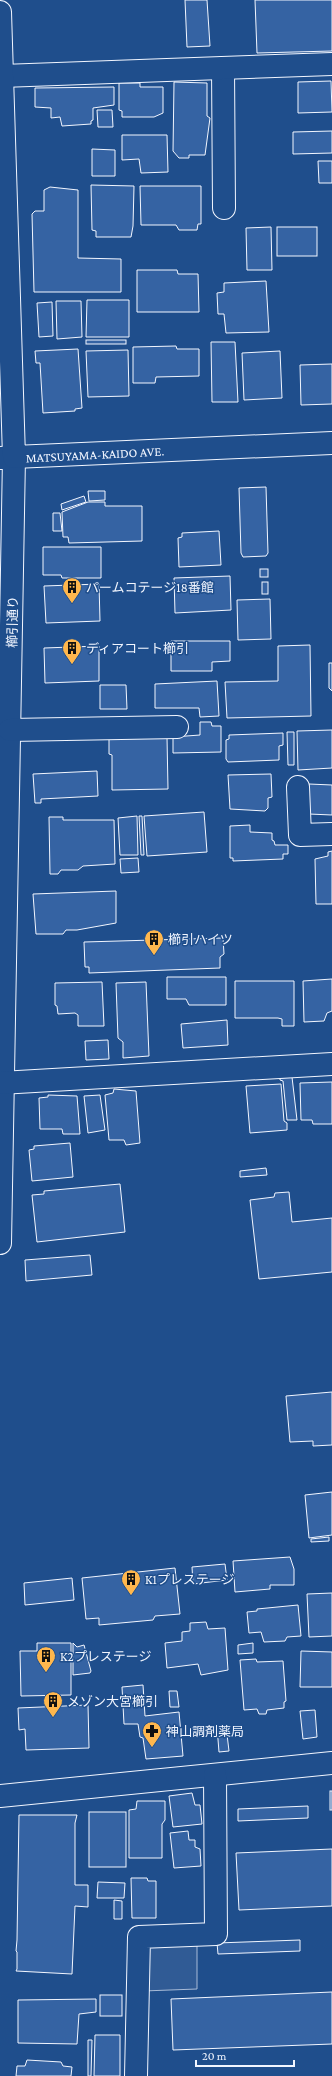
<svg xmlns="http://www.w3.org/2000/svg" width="332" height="2076" font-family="'Crimson Pro','Noto Sans JP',serif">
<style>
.green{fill:#305b95;stroke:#a8bbd7}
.building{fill:#3563a3;stroke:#f2f6ff}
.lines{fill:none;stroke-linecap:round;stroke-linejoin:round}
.minor-casing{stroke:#f2f6ff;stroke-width:24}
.major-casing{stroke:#f2f6ff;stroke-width:24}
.minor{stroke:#1f4e8c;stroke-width:22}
.major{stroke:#1f4e8c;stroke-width:22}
.labels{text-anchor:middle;stroke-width:3;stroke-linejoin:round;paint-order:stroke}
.street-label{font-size:13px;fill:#f2f6ff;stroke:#1f4e8c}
.poi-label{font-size:13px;fill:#f2f6ff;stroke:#1f4e8c;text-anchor:start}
</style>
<rect width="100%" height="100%" fill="#1f4e8c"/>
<path class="green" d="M197,1942V1989L143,1991L144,1944Z"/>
<g class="building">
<path d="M185,0H207L210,46L187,47Z"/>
<path d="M255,0H332V51L257,53Z"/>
<path d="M331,81L332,112L298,113V82Z"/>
<path d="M174,82L207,83V116L210,118L205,155H189V158H179L173,151Z"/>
<path d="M119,83H140V87H163V113L154,117H122V111L119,110Z"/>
<path d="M114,87V105L93,108V120L91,121V124L62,126L60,117L51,118V108L35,107V88Z"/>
<path d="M97,110H112L113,127H98Z"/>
<path d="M332,131V153L293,154V132Z"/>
<path d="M122,135H167L168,172L141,173L139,159L122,160Z"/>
<path d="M92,149L115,150V176H92Z"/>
<path d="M318,161H332V183H319Z"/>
<path d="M91,185L134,186L133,226L131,237H96V231L92,230Z"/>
<path d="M140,186H201V224H198L197,230H179L176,225H141Z"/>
<path d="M50,187L78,190V258L121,259V292H34L32,214L35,211H44V190Z"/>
<path d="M271,227L272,270H247L246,228Z"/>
<rect x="277" y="227" width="40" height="29"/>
<path d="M137,270H177L178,274H198L199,312H137Z"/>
<path d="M266,281L269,332L226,333L224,314H218L217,293L224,292V283Z"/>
<path d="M87,300H129V337H86Z"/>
<path d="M56,301H81L82,337L57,339Z"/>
<path d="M52,302L53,336L39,337L37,303Z"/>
<rect x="86" y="340" width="40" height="4"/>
<path d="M211,342H235L238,402H212Z"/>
<path d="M176,346L177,349H199V376L156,377L155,383H133V347Z"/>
<path d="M78,349L82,408L75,409V411L43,413L40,363H36L35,351Z"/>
<path d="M128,350L129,396L88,397L86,351Z"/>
<path d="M280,351L282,398L244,400L242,353Z"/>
<path d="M332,364V404L301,405L300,365Z"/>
<path d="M266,487L268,553L266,556L243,557L241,553L239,488Z"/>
<path d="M88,491H105V500L89,501Z"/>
<path d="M84,496L86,502L62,510L61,504Z"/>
<path d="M88,502H105V506H142V541L69,543L68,537H63L62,512Z"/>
<path d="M53,513H60L62,531H53Z"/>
<path d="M219,531L221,565L179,567L178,538L182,537V533Z"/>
<path d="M43,547H101V578H62L61,575H43Z"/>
<rect x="260" y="569" width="8" height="8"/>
<path d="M230,576L231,610L175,613L174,578Z"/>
<rect x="262" y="582" width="6" height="12"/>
<path d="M99,584L100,621L46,623L44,586Z"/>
<path d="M270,599L271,639L238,640L237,600Z"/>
<path d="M171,641H230V661L212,662V671H171Z"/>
<path d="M310,645L311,716L227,718L225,682L278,681V646Z"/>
<path d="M99,646V681L45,683L44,648Z"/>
<path d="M329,663H332V691L329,688Z"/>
<path d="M217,681L219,716L200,717L199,708H155V684Z"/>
<path d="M100,685H126L127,709H100Z"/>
<path d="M200,722H211L212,726H221V752L173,753V737L200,735Z"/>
<path d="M332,730V768L298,770L297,731Z"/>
<path d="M287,732H294V765H288Z"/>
<path d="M283,733V745L279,746V760L228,762L226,759V740L229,739V735Z"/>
<path d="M109,737H167L168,789L112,790V755L109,754Z"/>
<path d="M97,771L98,796L41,799V803H35L33,774Z"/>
<path d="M271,774L272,797L268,798V808L265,811L230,809L228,775Z"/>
<path d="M309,784L332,785V815L309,814Z"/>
<path d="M204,812L207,852L147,856L144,816Z"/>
<path d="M137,816L138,855H120L118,818Z"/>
<path d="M139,816H142L144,855H141Z"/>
<path d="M49,817H63V820H114L115,864L83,866L78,870H61L58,874H50Z"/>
<path d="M250,825V832L272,833V840L274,841L275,845H288V854H283V859L233,861V858H230V826Z"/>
<path d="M332,851V904H316L315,859L328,856V852Z"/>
<path d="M138,858L139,872L121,873L120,859Z"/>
<path d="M116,891V923L77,930H66L63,934H36L33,894Z"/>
<path d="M223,938L224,954L220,957V968L89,973V967H85L84,942Z"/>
<path d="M167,977H226V1005H189L186,999H167Z"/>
<path d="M332,979V1011L327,1013L324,1021L304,1022L303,981Z"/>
<path d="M235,981H294V1026H282V1019L278,1018H235Z"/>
<path d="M102,982L104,1026H78V1015L75,1013L58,1014L57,1006L55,1005V983Z"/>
<path d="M146,982L149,1056L123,1058V1042L118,1038L116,983Z"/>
<path d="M227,1020L228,1045L183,1048L181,1024Z"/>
<path d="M108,1040L109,1059L86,1060L85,1041Z"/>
<path d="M292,1077L297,1120H287L283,1081L280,1080V1078Z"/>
<path d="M332,1082V1124H313L312,1120H301L300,1083Z"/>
<path d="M281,1084L284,1121L287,1123V1130L250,1133L246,1086Z"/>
<path d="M114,1089L136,1091L140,1143L126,1145L124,1140H109L105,1095L113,1093Z"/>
<path d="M48,1095L77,1096L80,1134H63L62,1129H40L39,1098L48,1097Z"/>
<path d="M100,1095L105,1130L88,1133L84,1096Z"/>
<path d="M70,1143L73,1177L32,1181L29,1150L34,1149V1146Z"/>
<path d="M266,1168L267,1175L240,1177V1171Z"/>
<path d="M120,1184L125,1232L37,1242L32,1195L44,1194V1191Z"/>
<path d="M289,1192L292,1222L332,1218V1272L259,1279L250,1200L274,1197L275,1193Z"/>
<path d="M90,1255L92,1275L26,1281L25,1260Z"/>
<path d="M332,1392V1445L313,1446V1441L290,1442L286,1396Z"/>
<path d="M332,1492V1535L309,1538L305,1495Z"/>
<path d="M329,1537V1541L311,1542V1539Z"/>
<path d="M290,1557L294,1569V1585H270V1589L235,1592L233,1561Z"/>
<path d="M225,1564L227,1580L193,1584L192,1567Z"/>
<path d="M175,1568L180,1614L155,1616L153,1620L99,1625V1618L86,1619L82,1578Z"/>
<path d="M72,1578L74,1600L25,1605L24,1583Z"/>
<path d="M332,1593V1636L309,1637L307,1594Z"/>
<path d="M298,1605L301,1636L287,1637L285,1641L264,1642L261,1632L249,1633L247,1612L257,1611V1609Z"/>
<path d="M206,1622L208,1629L225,1628L228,1670L201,1675L198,1664L167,1668L165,1643L182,1641V1632L190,1631V1623Z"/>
<path d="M37,1643H71V1695L21,1696L20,1651H37Z"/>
<path d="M73,1643L77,1647L84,1645L91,1671L90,1673L73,1675Z"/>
<path d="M253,1643V1653L238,1654V1645Z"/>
<path d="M301,1651L332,1652V1687H300Z"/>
<path d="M256,1659L257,1662L283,1661L286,1701L284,1702V1708L267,1710L266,1714H259L257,1709L244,1710L240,1660Z"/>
<path d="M143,1685L145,1716L179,1712L183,1756L146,1759L143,1738L140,1737L138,1724H124L122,1687Z"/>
<path d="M169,1691H177L179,1707H170Z"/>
<path d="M88,1705L89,1748L26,1750L25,1729L19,1730L18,1708Z"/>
<path d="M315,1710L317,1737L303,1739L300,1711Z"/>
<path d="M226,1726L229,1751L219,1752L217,1727Z"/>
<rect x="330" y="1791" width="2" height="19"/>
<path d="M192,1793L195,1805H200L202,1824L173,1827L169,1796Z"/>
<path d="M137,1801H165V1820L162,1824V1858H129V1810L136,1809Z"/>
<path d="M308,1806V1818L238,1821V1809Z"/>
<rect x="89" y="1812" width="37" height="55"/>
<path d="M19,1815H77L75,1823V1885H88V1907L75,1906L72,1974L16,1971L17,1969V1952L16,1951L17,1940Z"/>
<path d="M188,1831L189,1840H195V1847L200,1849L201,1866L174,1868L170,1833Z"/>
<path d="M332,1849V1906L239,1910L236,1853Z"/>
<path d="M131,1878H147L148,1881H156V1918H132Z"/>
<path d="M98,1882L125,1883L124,1898H97Z"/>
<path d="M114,1900L122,1901V1919H114Z"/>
<path d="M300,1940V1951L218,1954L217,1943Z"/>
<path d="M332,1992V2044L173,2050L171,1999Z"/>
<rect x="100" y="1995" width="22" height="21"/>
<path d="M96,1999V2012L79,2014L77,2044L18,2043V2000Z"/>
<path d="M95,2035H120V2076H94Z"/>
<path d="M88,2040H92L91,2076H88Z"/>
<path d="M27,2060L61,2062L63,2066L72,2067L71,2076H16L17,2066H25Z"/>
</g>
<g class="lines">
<g class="minor-casing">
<g id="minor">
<path d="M223,68L224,208"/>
<path d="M2,76L332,64"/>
<path d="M0,458L14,457L0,1243"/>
<path d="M10,730L177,727"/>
<path d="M298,787L300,835L332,834"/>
<path d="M0,1083L332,1064"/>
<path d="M0,1796L332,1763"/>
<path d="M136,2076L139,1937L216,1934L215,1775"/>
</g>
</g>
<g class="major-casing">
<path id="major" d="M0,12L14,457L332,443"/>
</g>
<use href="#minor" class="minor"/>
<use href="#major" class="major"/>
</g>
<defs>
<g id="building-pin" transform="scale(1)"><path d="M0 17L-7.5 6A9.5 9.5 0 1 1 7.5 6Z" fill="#ffb74d" stroke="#1f4e8c"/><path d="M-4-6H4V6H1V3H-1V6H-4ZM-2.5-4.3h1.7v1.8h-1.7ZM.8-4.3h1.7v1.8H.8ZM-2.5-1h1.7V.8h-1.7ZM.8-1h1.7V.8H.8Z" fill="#111"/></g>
<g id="pharmacy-pin" transform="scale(1)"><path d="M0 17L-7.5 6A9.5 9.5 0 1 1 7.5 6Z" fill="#ffb74d" stroke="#1f4e8c"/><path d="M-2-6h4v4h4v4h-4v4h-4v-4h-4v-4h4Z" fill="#111"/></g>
</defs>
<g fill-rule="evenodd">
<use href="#building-pin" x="72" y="587"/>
<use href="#building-pin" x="72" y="648"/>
<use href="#building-pin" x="154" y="939"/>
<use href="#building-pin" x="131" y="1579"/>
<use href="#building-pin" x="46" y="1656"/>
<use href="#building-pin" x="53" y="1701"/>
<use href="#pharmacy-pin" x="152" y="1731"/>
</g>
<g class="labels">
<g class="street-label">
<text transform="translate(95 454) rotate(-3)" y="5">MATSUYAMA-KAIDO AVE.</text>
<text transform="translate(12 622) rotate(-89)" y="5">櫛引通り</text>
</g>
<g class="poi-label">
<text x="86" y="592">パームコテージ18番館</text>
<text x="86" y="653">ディアコート櫛引</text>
<text x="168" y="944">櫛引ハイツ</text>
<text x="145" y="1584">K1プレステージ</text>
<text x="60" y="1661">K2プレステージ</text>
<text x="67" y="1706">メゾン大宮櫛引</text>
<text x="166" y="1736">神山調剤薬局</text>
</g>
</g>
<path d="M196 2060v6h98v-6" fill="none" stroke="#f2f6ff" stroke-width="2"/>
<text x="202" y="2060" font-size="12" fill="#f2f6ff" stroke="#1f4e8c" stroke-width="3" paint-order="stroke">20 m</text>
</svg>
